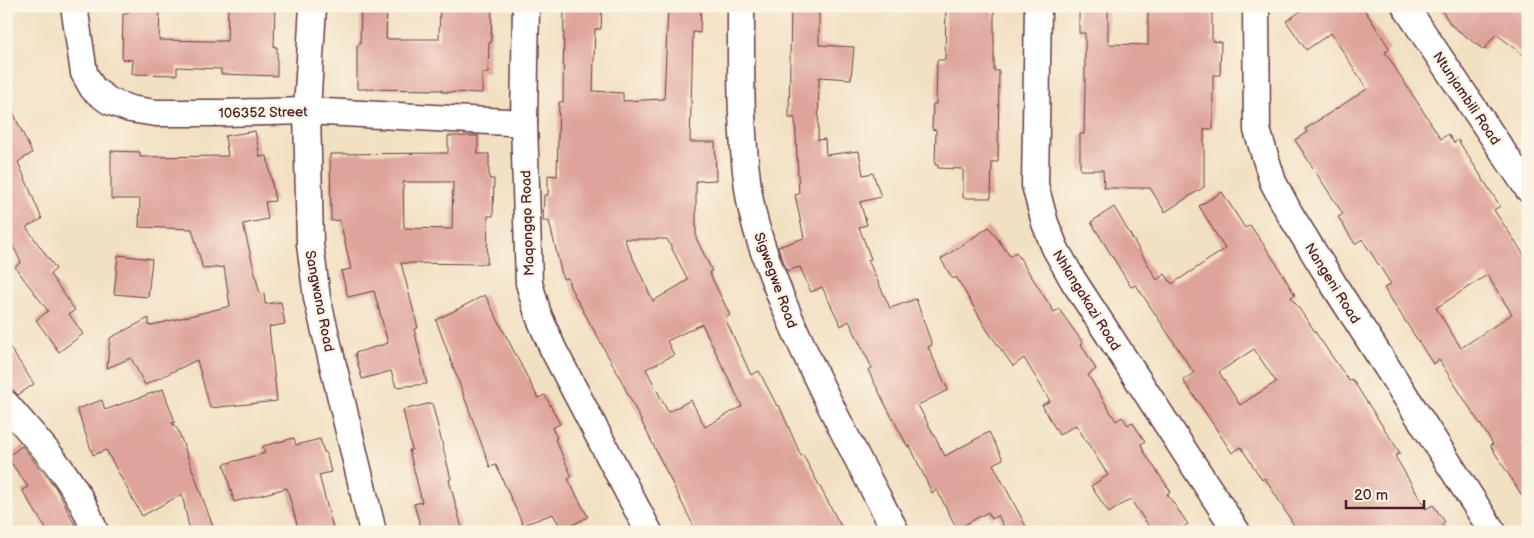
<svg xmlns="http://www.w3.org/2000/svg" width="1534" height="538" font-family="'Balsamiq Sans',sans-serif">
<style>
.building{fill:#dea39a;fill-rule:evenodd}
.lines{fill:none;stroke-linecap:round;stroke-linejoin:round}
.minor-casing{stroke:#633c42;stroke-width:29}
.minor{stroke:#fff;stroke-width:26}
.labels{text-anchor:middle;stroke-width:5;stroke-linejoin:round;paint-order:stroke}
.street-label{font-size:14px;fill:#4a1f2b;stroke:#fcf5e5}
</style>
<rect width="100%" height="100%" fill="#fcf5e5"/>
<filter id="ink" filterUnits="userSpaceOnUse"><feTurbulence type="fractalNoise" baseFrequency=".02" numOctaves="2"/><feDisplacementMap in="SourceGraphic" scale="10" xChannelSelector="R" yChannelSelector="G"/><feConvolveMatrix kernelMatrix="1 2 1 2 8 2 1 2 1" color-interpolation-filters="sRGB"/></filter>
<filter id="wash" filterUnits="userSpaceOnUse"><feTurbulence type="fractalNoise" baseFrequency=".0096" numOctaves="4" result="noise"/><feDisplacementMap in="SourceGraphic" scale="20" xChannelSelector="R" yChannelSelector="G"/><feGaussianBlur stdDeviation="1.12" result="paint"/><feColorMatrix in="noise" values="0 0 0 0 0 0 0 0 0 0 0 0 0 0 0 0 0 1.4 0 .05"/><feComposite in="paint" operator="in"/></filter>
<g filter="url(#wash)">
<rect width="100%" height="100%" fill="#f2e0c2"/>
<g id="blocks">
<g class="building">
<path d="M128,6H160L159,40L209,41H227L228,6H275L274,47H277V76L221,74V69L177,67V75L132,74L133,60L122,59L123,14H128Z"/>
<path d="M361,6H387L386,39H439L440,6H492L491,43H489L488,73H482V93L442,92V90L357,89V45H360Z"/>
<path d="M564,6H602L601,29H595L593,91L623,93V101L664,99L668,6H701L700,33L693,32L690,142H715L716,180L696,181V238L712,271L709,272L730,315L725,318L751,375L759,371L777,406L779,405L801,456L803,455L844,532H697L688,515L618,374L570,287L568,278L563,279L549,221H543L544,195H548V175L557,176L559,102H563ZM624,239H667L688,280L653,301ZM702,324L742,406L705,427L691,400L668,412L646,369L674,355L667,341Z"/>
<path d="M791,6H819V45L854,47L851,79L819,77L818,140L825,139L826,155L859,151L863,175L873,173L881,197L860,202L867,225L859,227L871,259L868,260L890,308L916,299L932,345L928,347L948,390L918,405L945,456L989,432L1003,459L993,464L1029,532H1006L998,515L992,519L988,512L957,529L937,490L932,493L910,446L908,447L887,408L868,370L872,368L849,321L841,326L822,287L811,292L800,267L787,271L778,247L804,238L795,195L799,194L795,118H789Z"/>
<path d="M946,6H994V71H999L998,162H992L991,198H963V169L938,168V165H935L936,130L932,129L933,104H936L937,60H945Z"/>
<path d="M1079,6H1108V44L1148,45V6H1212V41L1221,42L1220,75H1213V129H1204V187L1165,212L1150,188H1104L1103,170H1080V134H1084L1085,85V33H1079Z"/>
<path d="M1309,6H1362L1390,49L1385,52L1441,139L1448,134L1454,143L1458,140L1500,206L1494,210L1528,261V436L1521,442L1528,453V505L1490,445L1493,444L1439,360L1433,364L1384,288L1391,284L1362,239L1355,244L1338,217L1343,214L1295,140L1307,132L1305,129L1367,89L1331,33L1306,50L1286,21ZM1487,275L1512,314L1461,348L1436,308Z"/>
<path d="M1439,6H1528V58L1496,34L1484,50L1451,25Z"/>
<path d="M6,97L32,153L18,162L42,219L26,227L56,269L50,274L75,310L69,314L83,334L59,352L36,320L48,311L15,267L21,262L8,236H6Z"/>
<path d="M255,131L260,157L267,156L275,201L265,202L268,219L243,224L260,294L264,293L265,304L281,302L285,324L269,327L277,401L210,408L197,360L145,385L131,358L107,368L110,338L149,318V326L230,306L224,267L203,269L192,229L139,227L140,199H111V151L140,152V157L228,156L225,136Z"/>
<path d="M448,136H478V154H489V179H494L493,216H488L487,264L401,263L418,328L414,329L427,384L396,387L391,371L362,379L355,353L388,343L374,291L348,297L341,271L351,269L340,220L331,221L330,154L448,153ZM403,182H453L452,229L404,228Z"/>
<path d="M1222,192L1245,228L1250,225L1276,263L1295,295L1291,297L1349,381L1352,379L1400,453L1395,456L1426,509L1433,505L1445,522L1442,524L1447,532H1298L1265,478L1262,480L1241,447L1232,453L1201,406L1183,380L1194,373L1136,285L1131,287L1091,222L1114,207L1157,280L1165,274L1172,284L1225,249L1199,206ZM1254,349L1276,382L1240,405L1219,372Z"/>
<path d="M989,227L1010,256L1016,252L1054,312L1059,309L1083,343L1081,344L1096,369L1088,375L1116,421L1122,417L1128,425L1132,422L1145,441L1141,444L1144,452L1171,492L1167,494L1188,524L1176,532H1153L1130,499L1109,513L1091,486L1108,475L1076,425L1059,435L1042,405L1050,401L1024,358L1013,366L987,330L957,278H952L941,259Z"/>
<path d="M118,255L152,259L148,297L114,294Z"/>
<path d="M485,295L538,398L545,395L560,424L552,428L557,438L555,439L572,477L568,479L588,517L562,530L553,514L523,525L496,465L490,467L436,320Z"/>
<path d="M6,342L34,384L18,395L6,383Z"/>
<path d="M163,389L175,422L172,423L178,430L215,532H190L182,494L142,516L106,450L93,455L77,409L102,400L105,410Z"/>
<path d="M432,403L451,479L449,480L463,532H422L414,504L422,502L409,450H412L403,410Z"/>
<path d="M294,438L296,445L320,439L324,452H326L331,472L319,475L334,532H299L287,488L234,502L224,464L265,453L263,446Z"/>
<path d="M22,446L56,488L79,532H48L22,490L28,487L7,457Z"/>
</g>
</g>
</g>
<g filter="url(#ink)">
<use href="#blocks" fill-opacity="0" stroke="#633c42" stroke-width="1"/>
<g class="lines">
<g class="minor-casing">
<g id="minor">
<path d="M74,6L84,73L93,89L109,101L130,109L156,113H222L307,111L524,123"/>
<path d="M313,6L307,111L310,244L317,298L373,532"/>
<path d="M526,6L524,123L529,283L538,314L553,349L649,532"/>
<path d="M741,6C741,67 740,128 748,188C753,227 768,264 782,300C815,380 856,456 896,532"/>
<path d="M1038,6L1035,185L1045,223L1055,248L1073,280L1237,532"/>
<path d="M1256,6L1257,130L1273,182L1290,214L1339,293L1493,532"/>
<path d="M1405,6L1528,189"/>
<path d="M6,404C41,445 77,480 95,532"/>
</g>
</g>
<use href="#minor" class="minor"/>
</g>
</g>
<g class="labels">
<g class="street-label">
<text transform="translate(1467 98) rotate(56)" y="5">Ntunjambili Road</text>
<text transform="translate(263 112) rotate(-1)" y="5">106352 Street</text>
<text transform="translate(527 223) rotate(-92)" y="5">Maqongqo Road</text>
<text transform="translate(776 280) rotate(70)" y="5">Sigwegwe Road</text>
<text transform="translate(1333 283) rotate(58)" y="5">Nangeni Road</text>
<text transform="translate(1087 300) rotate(58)" y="5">Nhlangakazi Road</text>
<text transform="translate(320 301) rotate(79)" y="5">Sangwana Road</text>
</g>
</g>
<rect width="1534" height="538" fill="none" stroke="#fcf5e5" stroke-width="25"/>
<path d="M1346 500v8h78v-8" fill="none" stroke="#4a1f2b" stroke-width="2.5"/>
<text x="1354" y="500" font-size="15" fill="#4a1f2b" stroke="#fcf5e5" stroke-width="4" paint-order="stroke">20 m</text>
</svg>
